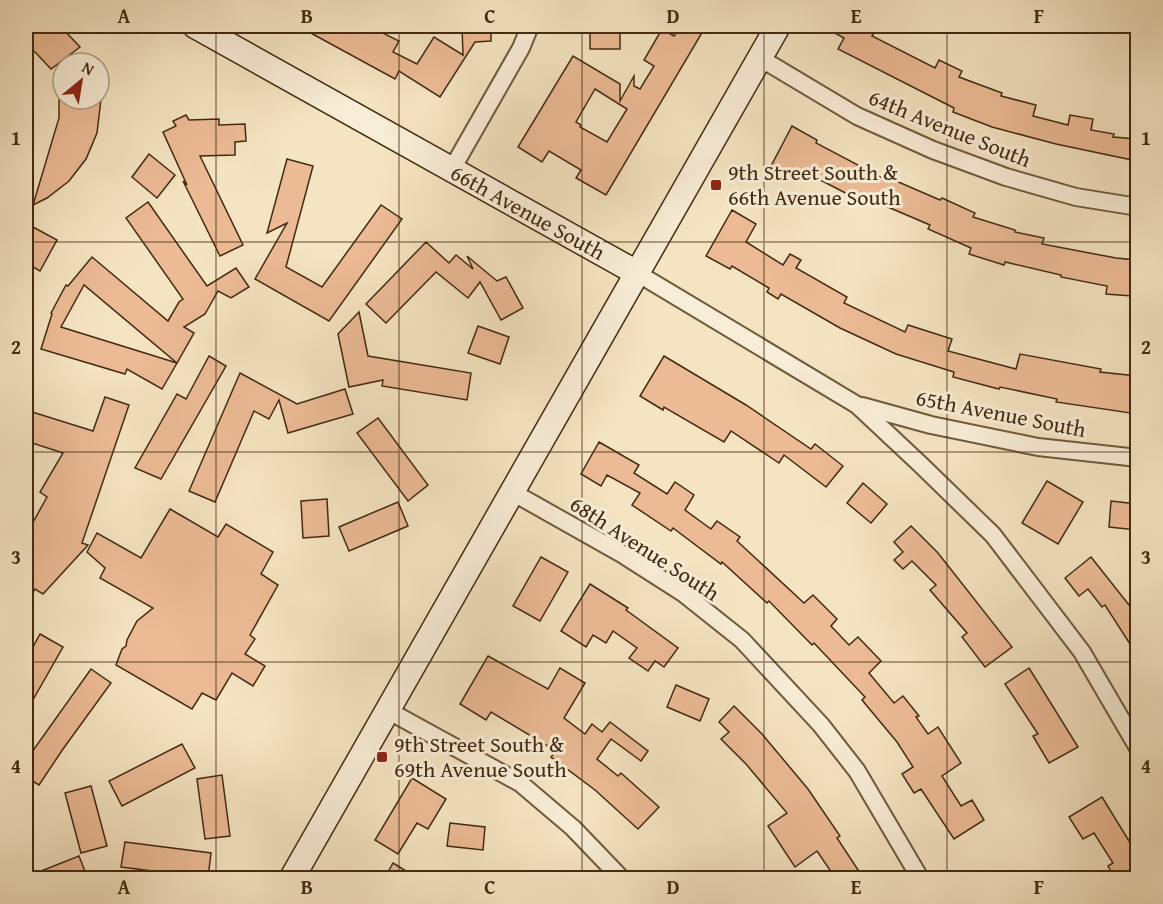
<svg xmlns="http://www.w3.org/2000/svg" width="1163" height="904" font-family="'Gentium Book Plus',serif">
<style>
.building{fill:#ecbb96;stroke:#422a10;stroke-width:1.5;fill-rule:evenodd}
.lines{fill:none;stroke-linecap:round;stroke-linejoin:round}
.street-casing{stroke:#6f583c;stroke-width:20}
.secondary-casing{stroke:#422a10;stroke-width:27}
.street{stroke:#f8edd7;stroke-width:16}
.secondary{stroke:#f8edd7;stroke-width:24}
.grid{fill:none;stroke:#422a10;stroke-width:1.5;stroke-opacity:0.55}
.poi-dot{fill:#8f2418;stroke:#f8edd7;stroke-width:2}
.labels{text-anchor:middle;stroke-width:6;stroke-linejoin:round;paint-order:stroke}
.street-label{font-size:22px;fill:#422a10;stroke:#f8edd7}
.poi-label{font-size:22px;fill:#422a10;stroke:#f8edd7;text-anchor:start}
.neatline{fill:none;stroke:#422a10;stroke-width:2}
.grid-label{font-size:20px;text-anchor:middle;font-weight:bold;fill:#422a10}
</style>
<rect width="100%" height="100%" fill="#f5e4c2"/>
<filter id="stains"><feTurbulence type="fractalNoise" baseFrequency=".00333" numOctaves="4"/><feColorMatrix values="0 0 0 0 .2 0 0 0 0 .09 0 0 0 0 .02 0 0 0 .5 -.17"/></filter>
<radialGradient id="worn" r=".72"><stop offset=".6" stop-color="#630" stop-opacity="0"/><stop offset="1" stop-color="#630" stop-opacity=".3"/></radialGradient>
<g class="building">
<path d="M26,26H60L80,47L51,69L36,53L26,45Z"/>
<path d="M298,26H369L399,41L393,52L417,64L434,37L463,55L462,26H491V41L475,42L440,97L399,71L395,79Z"/>
<rect x="590" y="26" width="30" height="23"/>
<path d="M681,26H706L606,195L576,178L581,170L549,151L542,162L518,147L573,56L620,84V101L634,76V86L640,89L654,66L644,60L662,29L674,36ZM595,89L627,109L607,142L580,127L581,125L576,122Z"/>
<path d="M822,26H878L872,36L935,68L939,60L962,71L959,77L1002,93L1001,96L1036,105L1033,116L1068,125L1070,115L1093,119L1091,130L1114,134L1113,137L1137,139V161L1056,144L992,127L953,112L954,108L838,49L844,38Z"/>
<path d="M59,99H101L97,133L86,159L69,181L47,198L33,205L59,118Z"/>
<path d="M186,115L189,120L219,119V125L245,124L246,141L235,142V155L200,156L243,245L220,256L183,181L187,185L163,132L176,126L173,121Z"/>
<path d="M792,126L817,140L816,143L886,180L887,177L940,200L942,198L975,213L973,217L1015,230V232L1044,238L1042,244L1116,258L1137,260V284H1133L1132,296L1106,294L1107,286L1061,277V275L1005,262L1004,265L969,254L971,248L928,229L930,225L862,196L859,200L801,170L795,182L770,168Z"/>
<path d="M149,154L175,175L157,198L132,177Z"/>
<path d="M287,159L313,166L286,267L322,287L381,205L402,219L329,321L255,279L287,223L267,233Z"/>
<path d="M148,202L207,286L236,268L249,287L231,298L218,291L205,314L184,327L194,333L177,363L84,285L61,327L177,363L162,389L127,369L125,374L41,349L52,314L51,313L66,285L68,286L92,257L168,321L179,302L183,299L126,218Z"/>
<path d="M732,210L756,224L746,242L783,265L790,254L801,260L796,268L847,297L844,303L905,332L908,325L952,339L948,351L1016,369L1020,354L1101,369L1100,372L1137,376V414L1056,402L1057,399L1000,387L999,389L953,377L954,372L896,354L840,328L781,294L778,299L767,292L769,288L732,266L730,269L706,256Z"/>
<path d="M33,227L57,240L40,271L26,263V231Z"/>
<path d="M426,242L449,263L456,255L473,269L467,256L497,281L506,277L523,308L501,320L480,282L468,298L436,272L386,323L366,304Z"/>
<path d="M359,312L368,356L471,373L467,400L382,386L383,380L349,387L338,334Z"/>
<path d="M478,326L509,337L500,364L468,353Z"/>
<path d="M209,356L226,366L161,479L135,468L177,394L186,399Z"/>
<path d="M664,356L746,405L811,449L815,444L843,466L826,487L784,455L779,463L731,431L724,442L664,407L663,410L640,396Z"/>
<path d="M240,373L297,404L345,389L353,414L288,433L279,400L269,419L254,411L215,502L189,491Z"/>
<path d="M105,397L129,405L82,543L88,545L43,594L35,589L26,604V535L47,497L40,492L63,453L26,441V410L93,431Z"/>
<path d="M378,418L428,485L408,501L357,433Z"/>
<path d="M599,442L639,465L634,473L667,494L675,482L694,495L685,510L711,529L717,521L740,537L737,541L804,603L813,595L837,619L831,626L849,645L858,637L881,661L869,673L894,703L903,696L919,716L916,717L928,734L938,727L961,763L942,776L961,806L972,800L984,820L954,839L921,789L914,793L902,774L913,767L897,742L862,700L865,697L814,643L812,645L769,601L767,603L722,562L721,564L673,528L671,531L632,505L640,493L607,475L601,486L581,474Z"/>
<path d="M1047,481L1083,502L1058,544L1022,523Z"/>
<path d="M863,483L887,504L871,523L847,503Z"/>
<path d="M327,499L329,536L303,538L301,501Z"/>
<path d="M1111,501L1137,504V530L1109,527Z"/>
<path d="M398,502L408,526L349,551L339,527Z"/>
<path d="M170,509L218,537L226,524L273,552L261,574L278,585L250,635L255,639L245,654L265,666L253,686L232,673L216,700L202,693L192,709L116,665L122,649L126,646L127,640L137,621L153,608L100,578L105,568L87,552L97,533L141,558Z"/>
<path d="M911,526L938,553L1012,647L985,667L962,637L967,633L930,590L936,585L912,561L903,569L894,560L903,552L894,542Z"/>
<path d="M541,557L568,572L540,621L513,606Z"/>
<path d="M1091,557L1129,605L1137,600V655L1105,605L1102,607L1088,589L1079,596L1065,578Z"/>
<path d="M590,584L628,608L626,610L678,648L664,667L655,661L648,671L629,658L637,648L613,631L606,643L593,635L586,647L561,631Z"/>
<path d="M40,634L63,647L26,712V660Z"/>
<path d="M488,656L548,689L560,668L585,683L564,718L585,734L592,724L602,732L610,722L648,751L641,761L611,739L597,759L618,776L621,773L659,807L638,829L595,790L551,757L556,751L491,712L486,720L460,704Z"/>
<path d="M1029,668L1078,747L1049,763L1033,736L1038,734L1005,684Z"/>
<path d="M91,669L111,683L63,749L39,785L26,777V747L32,752Z"/>
<path d="M676,685L709,699L700,721L667,707Z"/>
<path d="M734,706L762,734L808,789L840,836L837,838L864,879H836L817,851L795,867L768,826L787,813L746,764L721,739L729,732L719,722Z"/>
<path d="M182,744L195,768L122,806L109,781Z"/>
<path d="M222,775L230,836L205,839L197,779Z"/>
<path d="M412,778L446,799L428,829L417,823L398,854L375,840Z"/>
<path d="M91,786L107,846L81,853L65,793Z"/>
<path d="M1102,797L1137,854V879H1115L1108,866L1113,863L1094,833L1083,839L1069,817Z"/>
<path d="M450,823L485,827L483,850L447,846Z"/>
<path d="M125,842L211,853L208,878L121,867Z"/>
<path d="M79,856L88,879H26V877Z"/>
<path d="M393,863L419,879H384Z"/>
</g>
<g class="lines">
<g class="street-casing">
<g id="street">
<path d="M760,58L857,116L933,150L1006,177L1076,197L1138,207"/>
<path d="M452,169L521,48L530,26"/>
<path d="M637,273L857,405L920,464L993,535L1082,652L1138,748"/>
<path d="M862,406L931,425L1038,447L1138,458"/>
<path d="M512,492L622,554L683,593L742,640L821,725L857,771L920,878"/>
<path d="M389,711L520,783L573,828L621,878"/>
</g>
</g>
<g class="secondary-casing">
<g id="secondary">
<path d="M195,26L637,273"/>
<path d="M292,878L778,26"/>
</g>
</g>
<use href="#street" class="street"/>
<use href="#secondary" class="secondary"/>
</g>
<path class="grid" d="M216,26V878M399,26V878M582,26V878M764,26V878M947,26V878M26,242H1138M26,452H1138M26,662H1138"/>
<g class="poi-dot">
<rect x="710" y="179" width="12" height="12" rx="3"/>
<rect x="376" y="751" width="12" height="12" rx="3"/>
</g>
<g class="labels">
<g class="street-label">
<text transform="translate(950 128) rotate(22)" y="8">64th Avenue South</text>
<text transform="translate(528 212) rotate(29)" y="8">66th Avenue South</text>
<text transform="translate(1001 413) rotate(11)" y="8">65th Avenue South</text>
<text transform="translate(645 548) rotate(33)" y="8">68th Avenue South</text>
</g>
<g class="poi-label">
<text x="728" y="180">9th Street South &amp;<tspan x="728" dy="25">66th Avenue South</tspan></text>
<text x="394" y="752">9th Street South &amp;<tspan x="394" dy="25">69th Avenue South</tspan></text>
</g>
</g>
<rect width="1163" height="904" fill="none" stroke="#f5e4c2" stroke-width="66"/>
<g transform="translate(81 81) rotate(30)"><circle r="28" fill="#f8edd7" stroke="#af9f87" stroke-width="1.5"/>
<path d="M0-4.5L10 22L0 15L-10 22Z" fill="#8f2418"/>
<text y="-9" font-size="16" font-weight="bold" text-anchor="middle" fill="#422a10">N</text>
</g>
<rect x="33" y="33" width="1097" height="838" class="neatline"/>
<g class="grid-label">
<text x="124" y="23">A</text>
<text x="307" y="23">B</text>
<text x="490" y="23">C</text>
<text x="673" y="23">D</text>
<text x="856" y="23">E</text>
<text x="1039" y="23">F</text>
<text x="16" y="145">1</text>
<text x="1146" y="145">1</text>
<text x="16" y="354">2</text>
<text x="1146" y="354">2</text>
<text x="16" y="564">3</text>
<text x="1146" y="564">3</text>
<text x="16" y="773">4</text>
<text x="1146" y="773">4</text>
<text x="124" y="894">A</text>
<text x="307" y="894">B</text>
<text x="490" y="894">C</text>
<text x="673" y="894">D</text>
<text x="856" y="894">E</text>
<text x="1039" y="894">F</text>
</g>
<rect width="100%" height="100%" filter="url(#stains)"/>
<rect width="100%" height="100%" fill="url(#worn)"/>
</svg>
